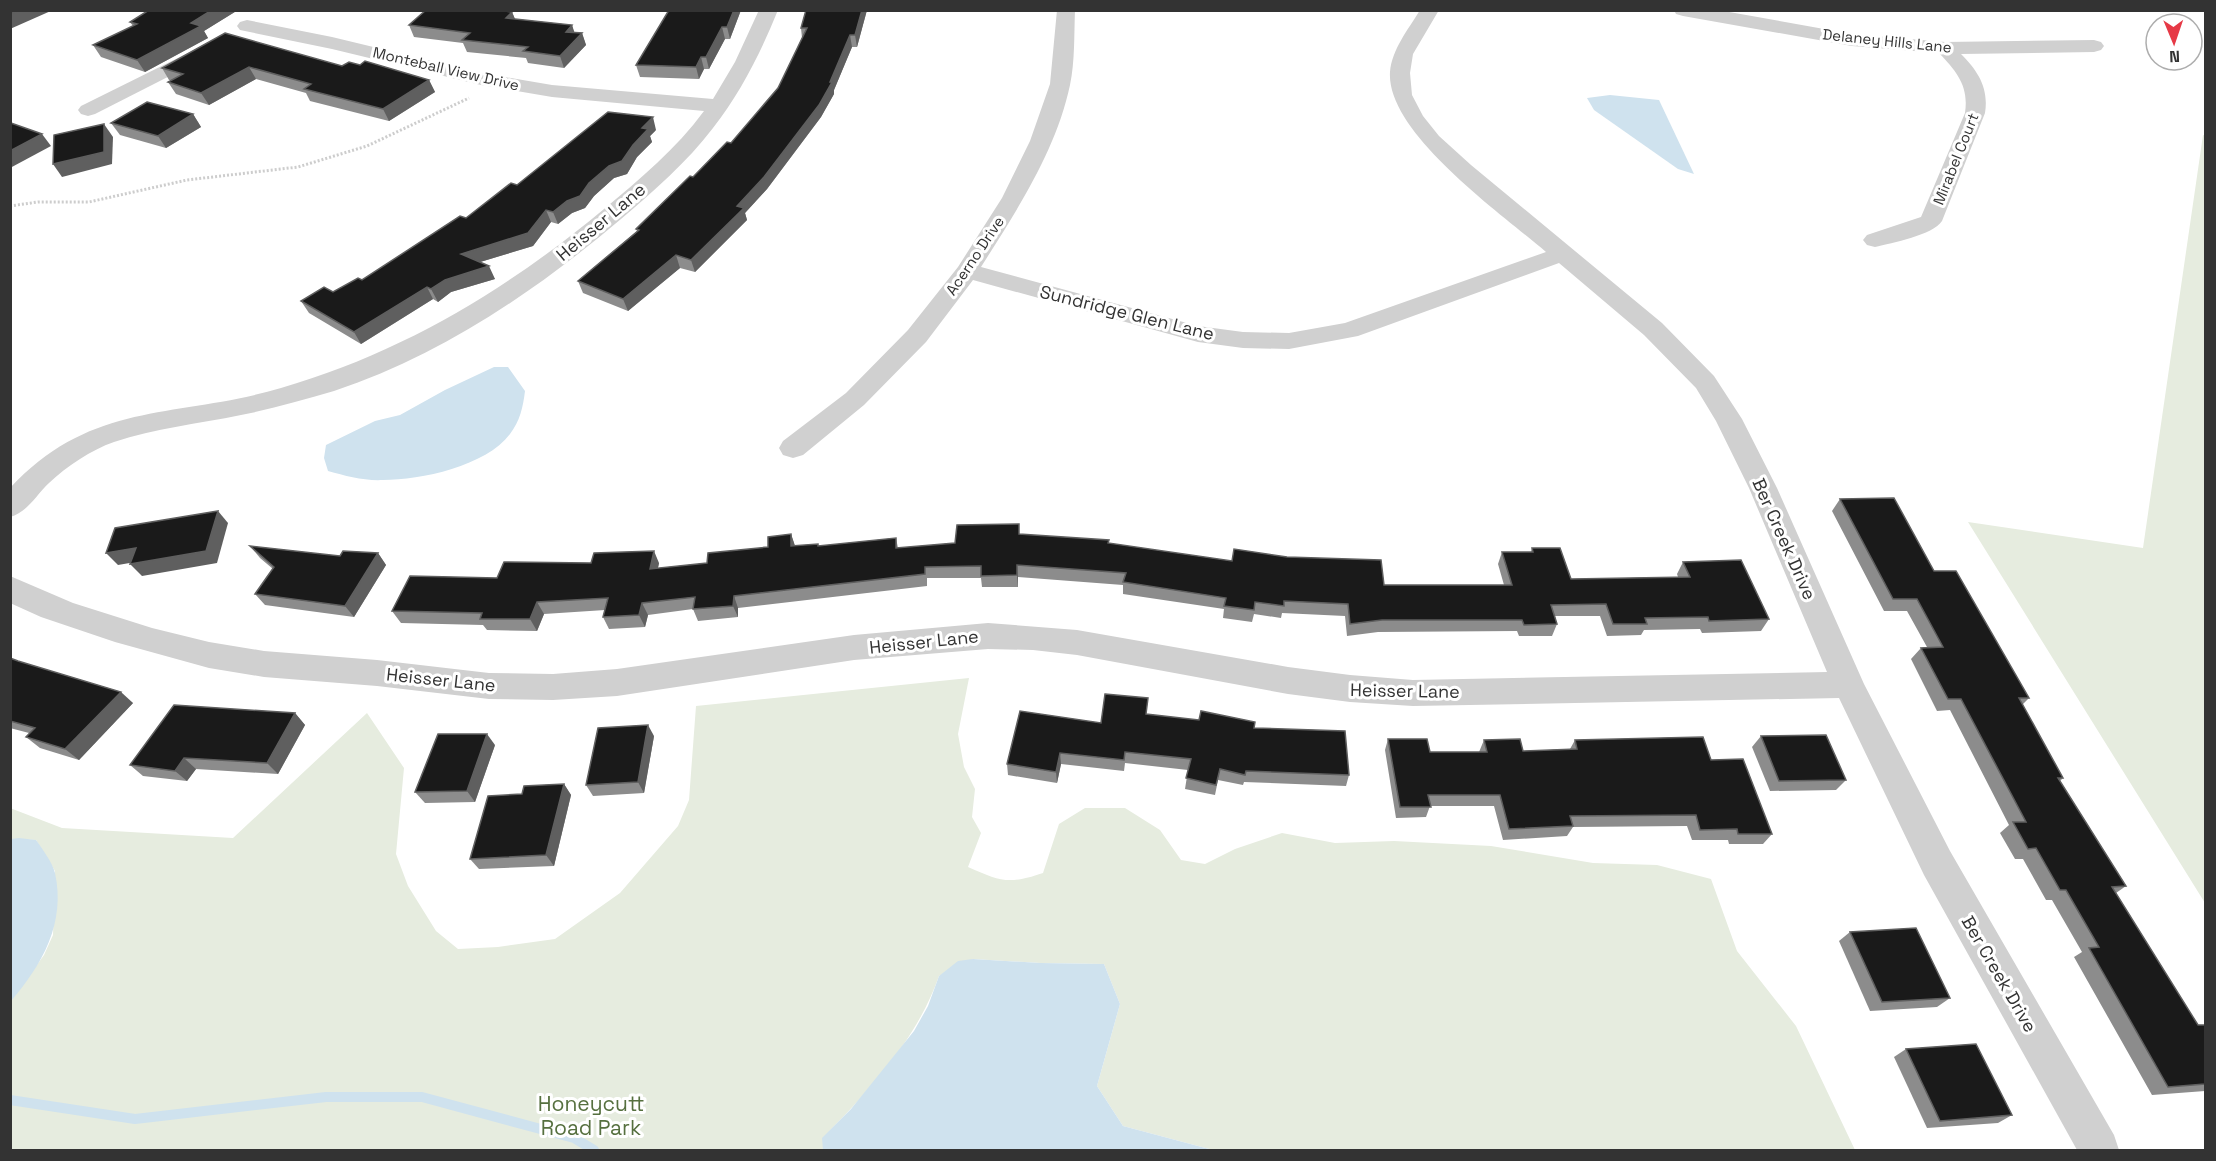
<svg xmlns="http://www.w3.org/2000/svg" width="2216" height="1161" font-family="'Space Grotesk',sans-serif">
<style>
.green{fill:#e6ecdf}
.water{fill:#cfe2ee}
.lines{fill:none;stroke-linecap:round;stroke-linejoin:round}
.stream{stroke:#cfe2ee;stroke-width:10}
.path{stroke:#cdcdcd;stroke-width:3;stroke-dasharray:2 2;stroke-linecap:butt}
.minor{fill:#d0d0d0;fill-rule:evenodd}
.wall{fill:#8c8c8c}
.shaded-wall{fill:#5f5f5f}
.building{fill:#1a1a1a;stroke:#5f5f5f;stroke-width:1.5}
.labels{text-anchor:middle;stroke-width:6;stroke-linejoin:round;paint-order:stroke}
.far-street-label{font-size:15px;fill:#333;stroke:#fff}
.street-label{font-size:18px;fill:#333;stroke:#fff}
.near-park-label{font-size:21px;fill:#56703f;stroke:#fff}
</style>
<rect width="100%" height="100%" fill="#fff"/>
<g class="green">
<path d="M2203,135L2206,136L2205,903L1968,522L2143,548Z"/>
<path d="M969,678L958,734L964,767L975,789L972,817L981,833L968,867C1000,881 1008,885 1043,873L1059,824L1085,808H1125L1160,830L1181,860L1205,864L1235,849L1282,833L1335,843L1394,841L1491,846L1593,863L1657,865L1711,879L1737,951L1796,1026L1855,1150H1213L1123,1126L1097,1086L1120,1004L1104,964L1041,963L973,959L939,976C916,1041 870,1089 823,1138V1150H11V1001L44,955L53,935L55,871L36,840L11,839L10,808L62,828L233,838L367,713L404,768L396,854L408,886L436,931L458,949L498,947L555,939L620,893L678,826L689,800L696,706Z"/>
</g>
<g class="water">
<path d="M1610,95L1659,100L1694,174L1678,169L1594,110L1587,98Z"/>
<path d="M494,367H508L525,391C523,407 520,421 510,434C486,466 421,480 383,480C364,481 346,476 328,471L324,458L326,445L375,421L400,415L445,390Z"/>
<path d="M19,838L36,840C43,850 52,862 55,873C66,923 42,965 11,1001V839Z"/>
<path d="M973,959L1041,963L1104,964L1120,1004L1097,1086L1123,1126L1213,1150H823L822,1138L851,1109L914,1031L928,1006L939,976L958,961Z"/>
</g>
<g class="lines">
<path class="stream" d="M10,1100L135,1119L326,1097H422L574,1138L594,1150"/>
<path class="path" d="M10,206L38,202H89L187,180L298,167L367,146L469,98"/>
<g class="minor">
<path d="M759,10H778C761,52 741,92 713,128C687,162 654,191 621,219C536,291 440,356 334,391C303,400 272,409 241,415C198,424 155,428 114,442C91,450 67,466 49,483C36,495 28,512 10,517V488C93,399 177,419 281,388C402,353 508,289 604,209C640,179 676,149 704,111L552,97L481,85L332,49L240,30L237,26L240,22L247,20L332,37L481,73L552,85L713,99L735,62Z"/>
<path d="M1057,10H1075C1074,34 1075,61 1070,85C1056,151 1017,210 981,267L1198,326L1243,332L1289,333L1345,323L1546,252C1502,214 1386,133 1390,72C1392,49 1408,30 1420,10H1439L1413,54L1410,73L1412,95L1423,116L1439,136L1471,165L1662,323L1714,376L1742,419L1777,488L1864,684L1950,851L2114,1135L2119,1150H2077L1924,875L1839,698L1413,706L1350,702L1288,694L1077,655L1033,650L988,649L854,660L617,696L553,700L489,699L377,686L264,677L209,668L115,642L41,617L10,603V576L73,603L152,628L209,642L264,651L377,660L489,673L553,674L617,669L854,635L988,623L1077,630L1288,667L1350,675L1413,680L1827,672L1749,488L1716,421L1696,388L1644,335L1559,263L1358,336L1289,349L1243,348L1198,342L973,280L926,342L864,405L803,455L793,458L783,455L779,448L783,441L846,393L908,330L958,267L1002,198L1030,141L1050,84Z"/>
<path d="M1674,10H1718L1852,34L1945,42L2094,40L2101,42L2104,46L2101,50L2094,52L1961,54C1978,71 1989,88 1985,113L1942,221C1933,235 1892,243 1875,247L1867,245L1863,240L1867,235L1921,217L1965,113C1969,86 1957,72 1939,53L1852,46L1683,16L1676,14Z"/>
<path d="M200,47L207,49L210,53L207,57L95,114L88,116L81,114L78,110L81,106Z"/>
</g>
</g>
<g class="wall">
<path d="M149,10H238L204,31L208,38L145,72L101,57L93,45L133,26L130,22Z"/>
<path d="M669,10H741L730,39H725L709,69H704L699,79L640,77L636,65Z"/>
<path d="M867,10L857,47H852L834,90V94L821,117L767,189L745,213L747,220L695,272L680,268L628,311L583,293L578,281L637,231L636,229L731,143L778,88L802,38L801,28Z"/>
<path d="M512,12L515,19L572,25L574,33H582L586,45L564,68L528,63L526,58L467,52L463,43L414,37L409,25Z"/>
<path d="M360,65L429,80L435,92L389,121L310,101L306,93L256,79L209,105L176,94L168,82L172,80H169L162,68Z"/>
<path d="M193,114L201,127L166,148L120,135L111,123Z"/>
<path d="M656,130L650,136L652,142L637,157L627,174L614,178L594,196L585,208L572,213L558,224L551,222L533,246L480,262L495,279L451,292L438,302L433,299L361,344L309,313L301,301L333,292L362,280L466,218L517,185Z"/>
<path d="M1840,499L1934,571L2029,698L2022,705L2063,778L2060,781L2126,886L2116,893L2198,1025H2205V1091L2152,1095L2074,957L2082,952L2052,900H2046L2023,859H2015L2000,833L2009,825L1950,710L1937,711L1911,659L1921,648L1927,647L1907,611H1884L1832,511Z"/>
<path d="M791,534L795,546H819L896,538L898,548L955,543L1020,534L1109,543L1384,585H1504L1498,564L1502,552H1531L1532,548L1571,579L1678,577L1677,574L1683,562L1769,619L1761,631L1702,633L1700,629L1644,630L1641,635L1607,636L1600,616H1555L1557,624L1552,636H1519L1517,631L1378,632L1347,636L1345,616L1282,613L1281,618L1254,614L1252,622L1223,618L1224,609L1123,594V585L1018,577V587H982L981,578H927V586L738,608V617L698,621L693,609L648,615L645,627L609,629L603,617L605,610L544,614L537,631L487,630L483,625L401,623L392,611L497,578L591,563H659L658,568L707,563L768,547Z"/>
<path d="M250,546L340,556L378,553L386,565L354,617L265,605L255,594L273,569L260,558Z"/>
<path d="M10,658L133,703L79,760L40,748L26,737L29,733L10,728Z"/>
<path d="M295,713L305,725L278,774L196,769L187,781L143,776L130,765Z"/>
<path d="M1147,714L1254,728L1349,775L1346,786L1244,782L1243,785L1218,780L1215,795L1185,789L1188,770L1125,763L1124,771L1061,764L1057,783L1008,775L1007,764L1101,723Z"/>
<path d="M654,736L644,793L593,796L586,785Z"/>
<path d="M1761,736L1846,780L1836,790L1770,791L1752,747Z"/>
<path d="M1388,739L1430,752H1479L1484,740L1523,751L1570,749L1575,740L1711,760L1772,834L1763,844H1729L1728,840H1692L1687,826L1573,827L1567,836L1503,840L1494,806H1430L1426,817L1396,818L1385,750Z"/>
<path d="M495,745L475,802L425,803L415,792Z"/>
<path d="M564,784L571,795L554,866L479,869L470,859Z"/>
<path d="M1850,932L1950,998L1937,1007L1870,1011L1839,941Z"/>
<path d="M1906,1049L2012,1115L1998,1123L1927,1128L1894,1057Z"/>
</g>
<g class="shaded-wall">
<path d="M19,10H53L10,29V14Z"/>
<path d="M212,10H238L204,31L208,38L145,72L137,60L191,23Z"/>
<path d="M734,10H741L730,39L727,27Z"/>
<path d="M862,10H867L857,47L855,35Z"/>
<path d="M512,12L517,24L506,18Z"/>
<path d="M572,25L576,37L566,32Z"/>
<path d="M722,27L725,39L709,69L706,57Z"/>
<path d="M582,33L586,45L564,68L560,56Z"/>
<path d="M850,35L852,47L834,90V94L821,117L767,189L745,213L747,220L695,272L691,260L737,206L830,82Z"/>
<path d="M701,57L704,69L699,79L696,67Z"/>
<path d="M249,67L256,79L209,105L201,93Z"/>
<path d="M429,80L435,92L389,121L383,109Z"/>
<path d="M193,114L201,127L166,148L158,136Z"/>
<path d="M653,117L656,130L650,136L652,142L637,157L627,174L614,178L594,196L585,208L572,213L558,224L553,212Z"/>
<path d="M104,124L113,137L112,164L62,177L53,164Z"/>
<path d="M42,134L51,146L10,168V151Z"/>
<path d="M546,210L551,222L533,246L467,266L461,254Z"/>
<path d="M676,255L680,268L628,311L623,299Z"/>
<path d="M489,266L495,279L451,292L438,302L431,289L445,280Z"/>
<path d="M427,287L433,299L361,344L354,332Z"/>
<path d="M218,511L228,523L217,563L142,576L130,564Z"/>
<path d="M791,534L795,546H791Z"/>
<path d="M136,548L147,560L118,565L106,553Z"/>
<path d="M654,551L659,563L655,581L650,569Z"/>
<path d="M378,553L386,565L354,617L345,606Z"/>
<path d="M1017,565L1018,577V587L1017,575Z"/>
<path d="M734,596L738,608V617L733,606Z"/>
<path d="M537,602L544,614L537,631L530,619Z"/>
<path d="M642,603L648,615L645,627L639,615Z"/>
<path d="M121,692L133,703L79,760L65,749Z"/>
<path d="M295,713L305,725L278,774L267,763Z"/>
<path d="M648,725L654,736L644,793L638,782Z"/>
<path d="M487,734L495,745L475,802L467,791Z"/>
<path d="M1060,753L1061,764L1057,783L1056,772Z"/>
<path d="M184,758L196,769L187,781L175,771Z"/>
<path d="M564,784L571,795L554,866L546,855Z"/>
</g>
<g class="building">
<path d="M10,10H19L10,14Z"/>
<path d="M149,10H212L191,23L201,26L137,60L93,45L137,24L130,22Z"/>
<path d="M426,10H498L512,12L506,18L572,25L566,32L582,33L560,56L523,51L528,47L462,40L470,33L409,25Z"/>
<path d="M669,10H734L727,27H722L706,57H701L696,67L636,65Z"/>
<path d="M806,10H862L855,35H850L830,82H832L819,105L764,177L737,206L744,208L691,260L676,255L623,299L578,281L639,230L636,229L690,176L693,177L727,142L731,143L778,88L807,28H801Z"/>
<path d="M225,33L342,66L349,62L360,65L365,61L429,80L383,109L304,89L311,84L249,67L201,93L168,82L183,74L162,68Z"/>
<path d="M147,102L193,114L158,136L111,123Z"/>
<path d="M608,112L653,117L642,128L648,129L633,145L622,161L609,166L589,183L580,196L567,201L553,212L546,210L528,233L461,254L489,266L445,280L431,289L427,287L354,332L301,301L324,287L333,292L358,278L362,280L460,216L466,218L511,183L517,185Z"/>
<path d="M10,123H11L42,134L10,151Z"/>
<path d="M104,124V152L53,164L54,135Z"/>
<path d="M1894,498L1934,571H1956L2029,698H2019L2063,778H2058L2126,886L2112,887L2198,1025H2205V1084L2168,1087L2089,948L2099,947L2066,890H2060L2036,848L2028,849L2013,822H2026L1961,699H1948L1921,648L1943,647L1917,599H1893L1840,499Z"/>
<path d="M218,511L206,551L130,564L136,548L106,553L115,528Z"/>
<path d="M1019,524V534L1109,540L1108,543L1232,561L1234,549L1287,557L1381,560L1384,585H1512L1502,552H1533L1532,548H1560L1571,579L1690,577L1683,562L1741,560L1769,619L1709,621L1708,617L1645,618L1647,624H1613L1606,604L1551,605L1557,624L1524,625L1522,620H1382L1350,624L1348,604L1284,601V606L1255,602L1254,610L1224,606L1226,598L1123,582L1126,573L1017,565V575L981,576V566L925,567V574L734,596L733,606L693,609L695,597L642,603L639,615L603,617L608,598L537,602L530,619H480L482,613L392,611L410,576L497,578L504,562L591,563L594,553L654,551L650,569L707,563L708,553L768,547V537L791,534V546L818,544V546L896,538V548L955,543L957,525Z"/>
<path d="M250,546L340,556L343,551L378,553L345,606L255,594L274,567Z"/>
<path d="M10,658L18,661L121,692L65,749L26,737L35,728L10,721Z"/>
<path d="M1105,694L1148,698L1146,714L1199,720L1201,711L1255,722L1254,728L1345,731L1349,775L1246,771L1245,775L1220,769L1216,785L1186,778L1191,759L1125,752L1124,760L1060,753L1056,772L1007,764L1020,711L1101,723Z"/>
<path d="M174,705L295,713L267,763L184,758L175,771L130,765Z"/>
<path d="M648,725L638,782L586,785L598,728Z"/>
<path d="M438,734H487L467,791L415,792Z"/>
<path d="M1826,735L1846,780L1779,781L1761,736Z"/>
<path d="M1703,737L1711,760L1743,759L1772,834H1738L1737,829L1700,830L1696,815L1570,816L1573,826L1509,829L1500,795H1428L1431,807H1400L1388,739H1427L1430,752H1487L1484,740L1520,739L1523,751L1577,749L1575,740Z"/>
<path d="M564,784L546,855L470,859L488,796L522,794L524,786Z"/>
<path d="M1916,928L1950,998L1882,1002L1850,932Z"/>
<path d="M1976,1044L2012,1115L1940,1121L1906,1049Z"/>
</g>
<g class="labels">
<g class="far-street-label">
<text transform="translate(1887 41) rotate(6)" y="5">Delaney Hills Lane</text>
<text transform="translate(446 69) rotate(13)" y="5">Monteball View Drive</text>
<text transform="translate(1956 159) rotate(-68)" y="5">Mirabel Court</text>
<text transform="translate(975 256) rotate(-56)" y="5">Acerno Drive</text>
</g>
<g class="street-label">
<text transform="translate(601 222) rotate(-40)" y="6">Heisser Lane</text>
<text transform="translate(1127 313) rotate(14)" y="6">Sundridge Glen Lane</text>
<text transform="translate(1784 539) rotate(66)" y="6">Ber Creek Drive</text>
<text transform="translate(924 642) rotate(-6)" y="6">Heisser Lane</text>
<text transform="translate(441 680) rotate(6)" y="6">Heisser Lane</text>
<text transform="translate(1405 691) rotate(1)" y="6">Heisser Lane</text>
<text transform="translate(1999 974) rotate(60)" y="6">Ber Creek Drive</text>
</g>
<g class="near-park-label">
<text x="591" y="1111">Honeycutt<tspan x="591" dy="24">Road Park</tspan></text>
</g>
</g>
<rect width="2216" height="1161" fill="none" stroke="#333333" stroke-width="24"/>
<g transform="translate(2174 42) rotate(178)"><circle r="28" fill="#ffffff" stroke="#adadad" stroke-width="1.5"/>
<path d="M0-4.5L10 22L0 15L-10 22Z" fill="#e63946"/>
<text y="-9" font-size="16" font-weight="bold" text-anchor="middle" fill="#333333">N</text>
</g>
</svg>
